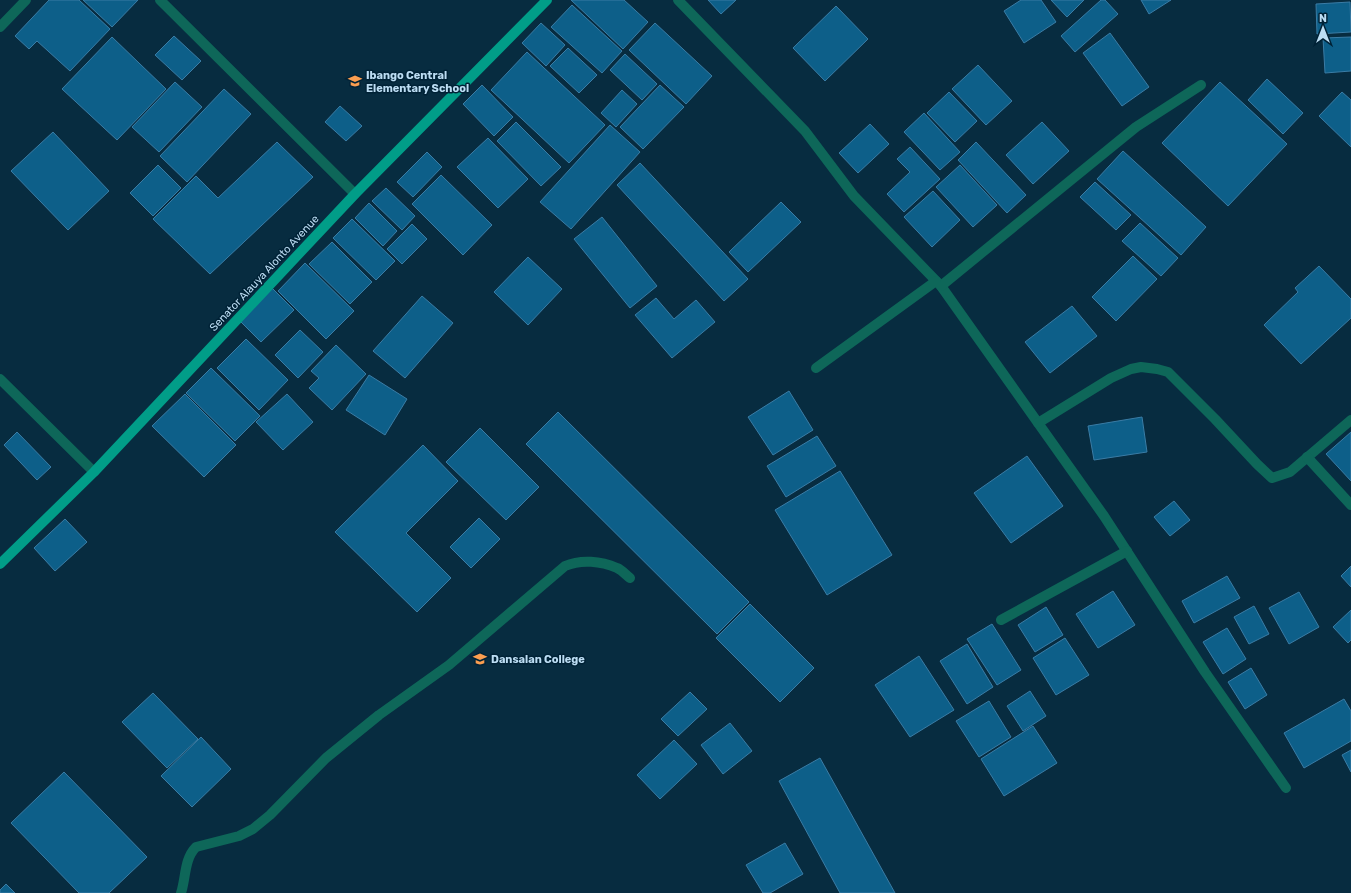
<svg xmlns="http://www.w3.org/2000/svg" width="1351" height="893" font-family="Rubik,sans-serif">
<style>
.building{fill:#0d5f89;stroke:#3a7ca5}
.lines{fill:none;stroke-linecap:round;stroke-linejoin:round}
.lane{stroke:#0e6759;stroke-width:10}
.street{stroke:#0e6759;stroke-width:10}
.primary{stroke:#019d88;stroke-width:10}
.labels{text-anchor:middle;stroke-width:3;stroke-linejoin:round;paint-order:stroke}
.poi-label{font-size:11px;font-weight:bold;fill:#bcddf3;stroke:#002236;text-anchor:start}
.street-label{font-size:11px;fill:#bcddf3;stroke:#002236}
</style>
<rect width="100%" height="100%" fill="#072c40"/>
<g class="building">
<path d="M49,0H79L110,29L70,71L37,41L29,49L15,36Z"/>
<path d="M83,0H138L112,27Z"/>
<path d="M571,0H624L648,22L623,49Z"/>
<path d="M708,0H736L721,14Z"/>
<path d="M1021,0H1041L1056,22L1024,43L1004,11Z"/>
<path d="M1051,0H1084L1067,17Z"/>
<path d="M1101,0H1105L1118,14L1075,52L1061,36Z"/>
<path d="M1141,0H1171L1149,14Z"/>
<path d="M1350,2L1351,32L1317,34L1316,4Z"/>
<path d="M572,5L622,51L602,73L551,27Z"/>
<path d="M836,6L868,39L825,81L793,48Z"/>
<path d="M541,23L565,45L546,66L522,43Z"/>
<path d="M655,23L712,76L686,104L629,50Z"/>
<path d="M1110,33L1149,87L1122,106L1083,53Z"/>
<path d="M174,36L201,61L182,80L155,55Z"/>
<path d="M112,37L166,89L117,140L62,89Z"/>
<path d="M1351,37V71L1325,73L1323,38Z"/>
<path d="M568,48L597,75L579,93L550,66Z"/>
<path d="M527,52L605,125L569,163L491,90Z"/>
<path d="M625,54L657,84L642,100L610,70Z"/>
<path d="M978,65L1012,101L986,125L952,89Z"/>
<path d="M1267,79L1303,113L1283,134L1248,100Z"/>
<path d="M175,82L202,107L159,152L132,127Z"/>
<path d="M1220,82L1287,144L1228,206L1162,143Z"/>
<path d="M482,85L513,117L494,136L463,104Z"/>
<path d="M660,85L684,107L643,149L620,127Z"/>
<path d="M224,89L251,114L187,182L160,156Z"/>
<path d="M622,90L637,104L616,127L601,113Z"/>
<path d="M949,92L977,121L955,142L927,113Z"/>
<path d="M1342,92L1351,100V147L1319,116Z"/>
<path d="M340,106L362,126L346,141L325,122Z"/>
<path d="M924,113L960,152L940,170L904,132Z"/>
<path d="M516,122L561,167L541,186L497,141Z"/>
<path d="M1042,122L1069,151L1033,184L1006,155Z"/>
<path d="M870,124L889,144L858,173L839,153Z"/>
<path d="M610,125L640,152L571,229L540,202Z"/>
<path d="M53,132L109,191L68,230L11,171Z"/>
<path d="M488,138L528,179L498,208L457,167Z"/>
<path d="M277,142L313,177L210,274L153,219L196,176L218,198Z"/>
<path d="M976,142L1026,195L1007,213L958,160Z"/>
<path d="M910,147L940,179L904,212L887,194L910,172L897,159Z"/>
<path d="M1123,151L1206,227L1181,255L1097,179Z"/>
<path d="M427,152L442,167L413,197L397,182Z"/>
<path d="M640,163L748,279L724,301L617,185Z"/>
<path d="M158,165L181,188L153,216L130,193Z"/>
<path d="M960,165L997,205L973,227L936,187Z"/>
<path d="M441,175L492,225L463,255L412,204Z"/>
<path d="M1095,182L1131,215L1116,230L1080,197Z"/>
<path d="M386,188L415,216L402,230L372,201Z"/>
<path d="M933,191L960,220L932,247L904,217Z"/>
<path d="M781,202L801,222L748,272L729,252Z"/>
<path d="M369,203L397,231L383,246L355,218Z"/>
<path d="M602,217L657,286L630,308L574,239Z"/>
<path d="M352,219L395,261L376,280L333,238Z"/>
<path d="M1140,223L1178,258L1161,276L1122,241Z"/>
<path d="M412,224L427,239L402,264L387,249Z"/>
<path d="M332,242L372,282L350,304L309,264Z"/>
<path d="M1133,256L1157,279L1116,321L1092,297Z"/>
<path d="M528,257L562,289L528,325L494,292Z"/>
<path d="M305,263L354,311L326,339L278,291Z"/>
<path d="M1319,266L1351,299V318L1301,364L1264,325L1298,292L1295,288Z"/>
<path d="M272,288L294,310L261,342L240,321Z"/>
<path d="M422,296L453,323L405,378L373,351Z"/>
<path d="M656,298L674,319L696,300L715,322L672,358L635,315Z"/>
<path d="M1072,306L1097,336L1050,373L1025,342Z"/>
<path d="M300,330L323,352L298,378L275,355Z"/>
<path d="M246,339L288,380L259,410L217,368Z"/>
<path d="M336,345L366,374L332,410L309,388L319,378L311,371Z"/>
<path d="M211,368L260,416L235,441L186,393Z"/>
<path d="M369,375L407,399L385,435L346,410Z"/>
<path d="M789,391L813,430L773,455L748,417Z"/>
<path d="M185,394L236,445L204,477L152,426Z"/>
<path d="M287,394L313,422L283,450L256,422Z"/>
<path d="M558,412L749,602L717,634L526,444Z"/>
<path d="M1142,417L1147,452L1094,460L1088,426Z"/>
<path d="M480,428L539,487L506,520L446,462Z"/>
<path d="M17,432L51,467L37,480L4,445Z"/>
<path d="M1351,432V481L1326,454Z"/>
<path d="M817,436L836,466L786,497L767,466Z"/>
<path d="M423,445L458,481L406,533L451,578L417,612L335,532Z"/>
<path d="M1027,456L1063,506L1011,543L974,493Z"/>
<path d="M840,471L892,555L827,595L775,510Z"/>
<path d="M1174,501L1190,520L1170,536L1154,517Z"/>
<path d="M479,518L500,539L471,568L450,547Z"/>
<path d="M65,519L87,542L55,571L34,548Z"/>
<path d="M1351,566V587L1341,576Z"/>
<path d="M1227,576L1240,598L1194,623L1182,601Z"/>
<path d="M1113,591L1135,625L1098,648L1076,614Z"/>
<path d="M1299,592L1319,627L1289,644L1269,608Z"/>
<path d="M750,604L814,668L780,702L716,638Z"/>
<path d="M1254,606L1269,634L1249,644L1234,617Z"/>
<path d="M1046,607L1063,635L1035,652L1018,625Z"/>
<path d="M1351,610V640L1348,643L1333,627Z"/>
<path d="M992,624L1021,670L997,685L967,639Z"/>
<path d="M1227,628L1246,659L1223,674L1203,642Z"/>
<path d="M1065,638L1089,675L1056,695L1033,658Z"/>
<path d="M967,644L993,687L967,704L940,661Z"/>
<path d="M919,656L954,710L910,737L875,685Z"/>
<path d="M1251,668L1267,695L1245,709L1228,682Z"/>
<path d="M1030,691L1046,716L1023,731L1007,706Z"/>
<path d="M690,692L707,709L678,736L661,719Z"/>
<path d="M153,693L198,739L167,768L122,722Z"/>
<path d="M1344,699L1351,711V741L1304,768L1284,733Z"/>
<path d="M989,701L1011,737L979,757L956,721Z"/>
<path d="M730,723L752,751L723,774L701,745Z"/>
<path d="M1033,726L1057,763L1004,796L981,759Z"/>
<path d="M201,737L231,769L192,807L161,776Z"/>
<path d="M674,740L697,764L660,799L637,775Z"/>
<path d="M1351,750V772L1342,755Z"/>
<path d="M820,758L895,893H840L779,781Z"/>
<path d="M64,772L147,857L109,893H79L11,823Z"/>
<path d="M785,843L803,874L770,893H763L746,865Z"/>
<path d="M6,884L15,893H0V890Z"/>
</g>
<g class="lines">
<path class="lane" d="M181,893C186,878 184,859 196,847L239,836L253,829L270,815L326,758L379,715L449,665L565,566C581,559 601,561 617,568C622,570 626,575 630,578"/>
<g class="street">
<path d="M160,0L355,194"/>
<path d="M678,0L805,131L854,196L941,286L1104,516L1205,672L1286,788"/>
<path d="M0,27L26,0"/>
<path d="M941,286L1136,127L1201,85"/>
<path d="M816,368L936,281"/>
<path d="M0,379L94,472"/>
<path d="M1038,423L1111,378L1131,369L1141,367L1157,369L1168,372L1215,419L1257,464L1272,478L1290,472L1351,420"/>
<path d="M1307,457L1351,505"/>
<path d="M1001,620L1127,551"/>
</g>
<path class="primary" d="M0,564L94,472L355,194L547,0"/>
</g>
<defs>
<g id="school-bare" transform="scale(1.08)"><path d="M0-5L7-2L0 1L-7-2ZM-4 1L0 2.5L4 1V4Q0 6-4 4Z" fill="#fb9e50" stroke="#002236" stroke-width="2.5" paint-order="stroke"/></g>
<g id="university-bare" transform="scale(1.08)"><path d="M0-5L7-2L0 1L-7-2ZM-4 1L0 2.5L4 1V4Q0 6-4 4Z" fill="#fb9e50" stroke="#002236" stroke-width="2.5" paint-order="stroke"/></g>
</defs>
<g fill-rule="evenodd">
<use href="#school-bare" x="355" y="81"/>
<use href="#university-bare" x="480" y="659"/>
</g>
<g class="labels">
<g class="poi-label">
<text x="366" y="79">Ibango Central<tspan x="366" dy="13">Elementary School</tspan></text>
<text x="491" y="663">Dansalan College</text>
</g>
<g class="street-label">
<text transform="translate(264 273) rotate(-47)" y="4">Senator Alauya Alonto Avenue</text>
</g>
</g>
<g transform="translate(1323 28)" stroke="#002236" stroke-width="3" paint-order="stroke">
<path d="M0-3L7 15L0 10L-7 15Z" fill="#bcddf3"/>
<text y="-6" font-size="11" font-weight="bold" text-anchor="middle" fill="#bcddf3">N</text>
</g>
</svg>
